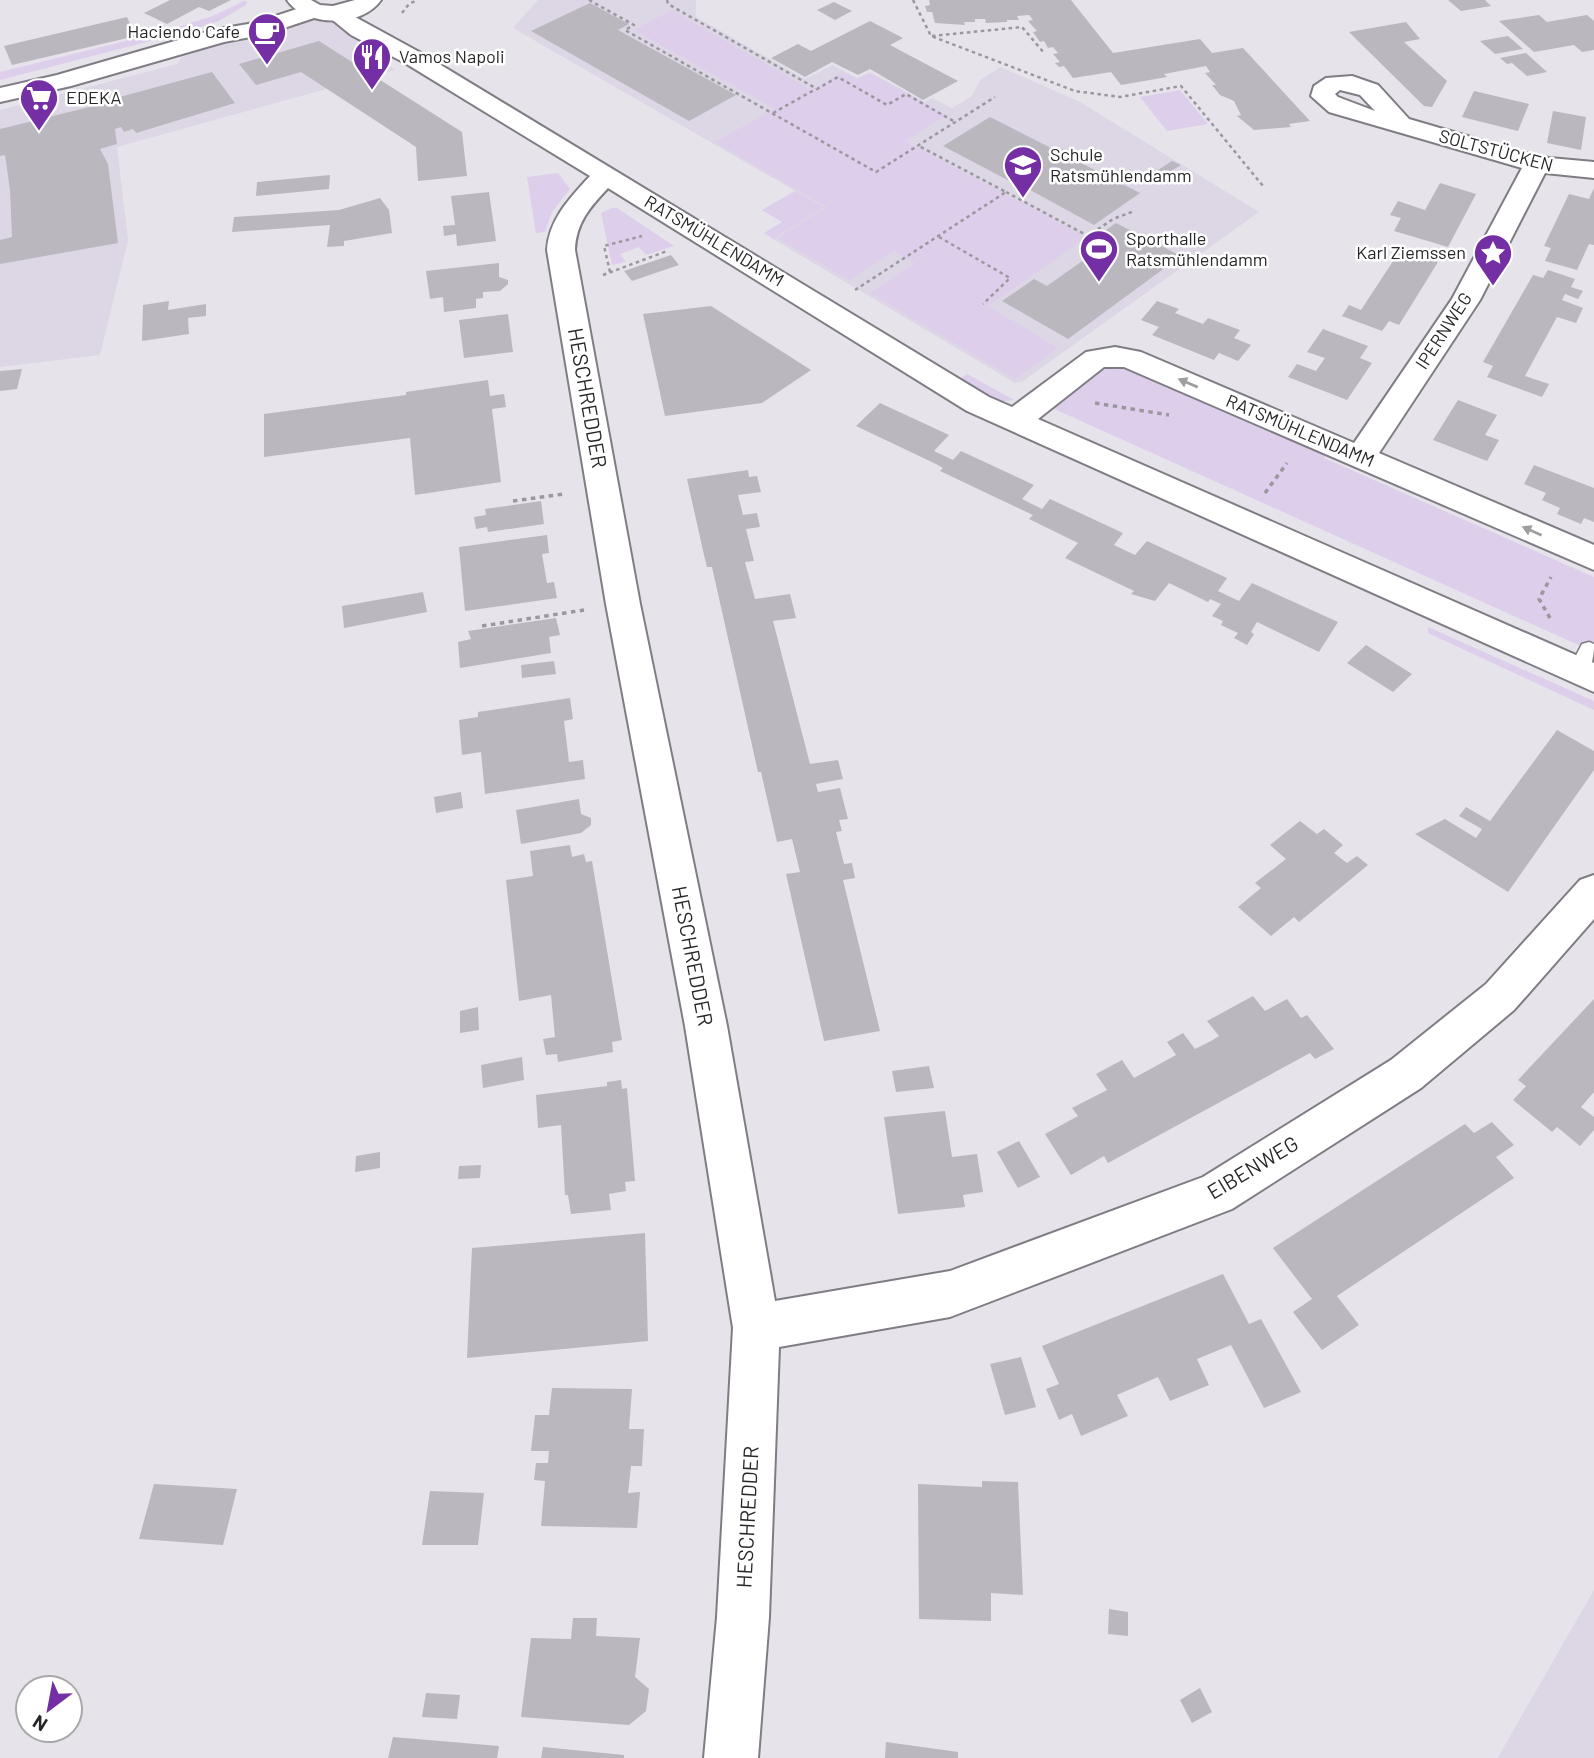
<svg xmlns="http://www.w3.org/2000/svg" width="1594" height="1758" font-family="Barlow,sans-serif">
<style>
.built{fill:#ddd6e5}
.green{fill:#ddceec}
.building{fill:#bbb7bf}
.lines{fill:none;stroke-linecap:round;stroke-linejoin:round}
.lane-casing{stroke:#807c84;stroke-width:3}
.street-casing{stroke:#807c84;stroke-width:4}
.secondary-casing{stroke:#807c84;stroke-width:4}
.path-far1{stroke:#9a989e;stroke-width:2.5;stroke-dasharray:3.5 3.5;stroke-linecap:butt}
.path{stroke:#9a989e;stroke-width:3.5;stroke-dasharray:4.5 4.5;stroke-linecap:butt}
.lane{fill:#fff;fill-rule:evenodd}
.street{fill:#fff;fill-rule:evenodd}
.secondary{fill:#fff;fill-rule:evenodd}
.oneway{fill:#9e9d9f}
.labels{text-anchor:middle;stroke-width:5;stroke-linejoin:round;paint-order:stroke}
.far-poi-label{font-size:18px;fill:#272629;stroke:#fff;text-anchor:start}
.far-street-label{font-size:18px;fill:#272629;stroke:#fff}
.street-label{font-size:21px;fill:#272629;stroke:#fff}
</style>
<rect width="100%" height="100%" fill="#e7e3eb"/>
<g class="built">
<path d="M538,0H696V17L805,79L833,65L857,78L870,72L925,102L932,98L952,108L972,96L980,80L1001,67L1080,102L1259,212L1023,381L1015,383L773,239L823,207L513,28Z"/>
<path d="M322,20L338,24L395,70L117,147L128,240L100,355L0,367V110L177,64L182,57L283,24Z"/>
<path d="M1594,1590V1758H1498V1757Z"/>
</g>
<g class="green">
<path d="M244,1H247L246,5L219,21L175,35L171,29L213,16Z"/>
<path d="M672,10L811,90L843,72L857,80L870,73L946,115L905,141L1087,237L988,306L1058,348L1015,379L870,293L915,263L894,251L849,280L778,238L827,207L715,142L775,109L634,30Z"/>
<path d="M158,33L162,38L0,80V72Z"/>
<path d="M1180,90L1208,124L1167,131L1140,97Z"/>
<path d="M558,173L570,189L552,212L545,232L536,233L527,177Z"/>
<path d="M795,191L824,207L773,239L764,233L782,222L762,210Z"/>
<path d="M612,208H617L674,246L646,255L639,247L620,254L626,262L612,265L601,213Z"/>
<path d="M1105,365H1127L1327,453L1324,458L1594,577V652L1052,408Z"/>
<path d="M967,374L1014,400L999,402L954,383Z"/>
<path d="M1428,627L1594,701V710L1428,633Z"/>
</g>
<g class="building">
<path d="M170,0H231L209,11L199,7L167,24L144,13Z"/>
<path d="M929,0H1071L1113,53L1200,39L1212,53L1243,48L1310,121L1289,124L1291,127L1254,130L1237,116L1241,115L1234,101L1220,95L1212,85H1216L1205,73L1210,72L1206,66L1164,74L1167,77L1121,85L1111,72L1073,78L1064,66L1059,67L1055,63L1060,62L1053,54L1058,53L1053,47L1048,48L1044,41L1040,42L1033,32L1037,31L1028,21L1033,20L1029,15L1017,16L1019,20H1007V22L986,23L985,19H975V22H964L965,25L935,23L932,12H927L925,6L930,5Z"/>
<path d="M1448,0H1485L1491,6L1461,11Z"/>
<path d="M834,2L852,11L835,20L817,10Z"/>
<path d="M590,3L629,24L618,30L736,95L689,121L531,31Z"/>
<path d="M1539,15L1547,22L1587,15L1594,21V50L1582,52L1574,45L1534,52L1499,21Z"/>
<path d="M127,17L136,36L12,65L4,46Z"/>
<path d="M870,21L903,38L890,45L958,81L923,100L870,69L858,75L832,62L805,77L771,58L798,44L811,51Z"/>
<path d="M1406,22L1420,39L1404,42L1447,81L1432,107L1424,106L1349,32Z"/>
<path d="M1508,36L1523,49L1495,54L1480,41Z"/>
<path d="M319,41L462,132L467,176L418,181L416,147L301,72L256,85L239,64Z"/>
<path d="M1526,53L1547,72L1527,76L1512,63L1507,64L1500,58Z"/>
<path d="M212,72L235,103L136,133L133,129L124,132L121,127L115,129L117,144L100,149L108,164L118,243L0,264V240L12,237L10,190L5,155L0,156V129L106,103L116,98Z"/>
<path d="M1474,91L1529,104L1518,131L1462,117Z"/>
<path d="M1553,111L1586,117L1581,150L1547,143Z"/>
<path d="M990,117L1053,149L1072,150L1077,155L1075,160L1140,193L1094,225L1023,186L1021,187L943,146Z"/>
<path d="M1172,161L1181,165L1166,174L1158,170Z"/>
<path d="M330,175L329,189L256,196L257,182Z"/>
<path d="M1440,183L1476,194L1448,247L1394,231L1401,218L1390,215L1398,201L1425,210Z"/>
<path d="M1594,188V245L1589,244L1577,270L1545,261L1551,248L1544,246L1569,194L1589,199Z"/>
<path d="M489,192L496,241L457,246L456,234L444,236L443,226L455,225L451,196Z"/>
<path d="M380,198L389,210L392,233L344,241V246L327,247L330,225L232,232L234,217L339,210Z"/>
<path d="M1116,223L1181,256L1068,339L1002,301L1034,279L1047,286L1102,247L1090,241Z"/>
<path d="M1401,249L1438,262L1399,325L1389,321L1382,331L1342,316L1349,305L1361,310Z"/>
<path d="M671,255L679,265L632,281L624,271Z"/>
<path d="M499,263V277L508,280V284L500,291L483,292V298L476,299V308L444,312L443,297L430,299L426,271Z"/>
<path d="M1548,270L1575,279L1571,287L1583,291L1578,299L1565,294L1562,300L1583,308L1576,323L1557,317L1525,376L1549,384L1542,397L1487,377L1493,366L1483,362L1533,275L1543,278Z"/>
<path d="M169,301L168,310L206,304V316L188,318L189,334L142,341L143,305Z"/>
<path d="M1157,301L1179,309L1175,313L1203,324L1208,318L1240,330L1234,338L1251,345L1238,361L1219,353L1214,360L1152,335L1159,327L1141,320Z"/>
<path d="M711,306L811,370L762,403L665,416L643,314Z"/>
<path d="M508,314L513,352L464,358L459,320Z"/>
<path d="M1323,329L1368,346L1360,358L1372,363L1347,400L1288,377L1297,364L1316,371L1325,358L1307,352Z"/>
<path d="M22,369L17,389L0,391V371Z"/>
<path d="M488,380L490,396L504,394L506,407L492,409L501,482L415,495L410,438L264,457V414L406,395V392Z"/>
<path d="M1458,400L1497,415L1485,435L1499,440L1487,461L1433,440Z"/>
<path d="M880,403L949,435L934,451L953,460L961,451L1034,485L1022,499L1042,509L1050,499L1123,533L1114,545L1135,555L1147,541L1227,578L1218,591L1239,601L1252,583L1338,622L1319,652L1257,622L1251,632L1254,634L1247,645L1234,638L1238,633L1221,625L1223,621L1212,616L1221,604L1210,599L1208,602L1169,583L1155,601L1131,594L1134,591L1065,558L1078,543L1029,519L1033,515L940,471L943,468L936,464L856,426Z"/>
<path d="M1534,465L1594,488V522L1584,518L1581,524L1557,514L1560,508L1542,500L1546,493L1524,484Z"/>
<path d="M748,470L749,477L757,476L761,492L738,495L743,515L757,513L760,527L746,529L754,561L745,562L755,599L790,594L796,618L773,621L810,764L838,760L843,779L816,784L818,792L840,788L848,819L839,820L842,831L836,832L844,864L852,863L855,878L843,880L880,1031L824,1041L786,874L800,872L792,839L777,842L761,772H758L712,567H707L704,555L687,479Z"/>
<path d="M541,501L544,524L488,532L487,527L476,529L474,517L486,515L485,509Z"/>
<path d="M547,535L549,553L542,554L547,583L554,582L557,598L465,611L459,547Z"/>
<path d="M423,592L427,612L344,628L342,606Z"/>
<path d="M556,618L560,635L549,637L551,653L460,668L458,642L471,639L468,631Z"/>
<path d="M1366,645L1412,674L1393,692L1347,663Z"/>
<path d="M554,661L556,674L522,678L521,665Z"/>
<path d="M570,698L573,719L564,721L569,762L583,760L585,779L485,794L481,752L462,755L459,720L478,717V712Z"/>
<path d="M1557,730L1594,751V770L1508,892L1415,834L1445,819L1476,838L1482,829L1459,816L1466,807L1490,821Z"/>
<path d="M461,792L463,808L436,813L434,797Z"/>
<path d="M579,799L581,814L591,818V825L581,833L521,844L516,810Z"/>
<path d="M1300,821L1317,834L1324,829L1343,845L1334,853L1347,863L1357,856L1368,865L1299,922L1294,917L1271,936L1238,907L1261,888L1255,883L1286,859L1270,845Z"/>
<path d="M570,845L572,857L584,854L586,862L592,861L622,1040L612,1042L613,1052L558,1062L557,1054L546,1055L543,1039L555,1037L551,995L519,1001L506,880L533,876L530,851Z"/>
<path d="M1253,996L1265,1011L1287,999L1301,1018L1307,1015L1334,1049L1315,1059L1310,1053L1108,1163L1104,1156L1071,1175L1045,1134L1078,1116L1072,1108L1107,1090L1096,1074L1122,1060L1134,1078L1176,1055L1167,1042L1183,1033L1195,1049L1211,1041L1219,1036L1207,1021Z"/>
<path d="M1594,999V1092L1581,1107L1594,1117V1130L1580,1146L1557,1127L1552,1132L1513,1100L1526,1086L1518,1080Z"/>
<path d="M478,1007L479,1030L460,1033V1011Z"/>
<path d="M522,1057L524,1080L483,1088L481,1065Z"/>
<path d="M929,1066L934,1088L896,1092L892,1071Z"/>
<path d="M621,1080L622,1089L627,1088L635,1181L625,1182L626,1191L609,1194L611,1210L571,1214L568,1195H565L561,1125L538,1128L536,1095L607,1086V1082Z"/>
<path d="M945,1111L952,1157L977,1154L983,1192L963,1195L965,1207L898,1214L884,1117Z"/>
<path d="M1492,1122L1514,1145L1496,1157L1514,1178L1337,1296L1359,1325L1322,1350L1293,1312L1312,1299L1273,1248L1465,1124L1474,1133Z"/>
<path d="M1019,1141L1040,1177L1018,1188L997,1152Z"/>
<path d="M380,1152V1168L355,1172L356,1156Z"/>
<path d="M481,1165L480,1178L458,1179L459,1166Z"/>
<path d="M645,1233L648,1341L467,1358L472,1248Z"/>
<path d="M1223,1274L1249,1324L1261,1319L1301,1392L1264,1408L1231,1345L1197,1359L1209,1385L1170,1401L1158,1377L1117,1395L1128,1416L1081,1436L1072,1414L1059,1420L1046,1389L1059,1384L1042,1346Z"/>
<path d="M1021,1357L1036,1407L1005,1415L990,1364Z"/>
<path d="M552,1388L632,1389L629,1429H644L642,1466H631L628,1493L640,1492L637,1528L541,1526L545,1481L534,1480L536,1463H548L549,1451H531L535,1415H549Z"/>
<path d="M982,1481L1018,1482L1023,1595L991,1593V1621L919,1619L918,1484L982,1487Z"/>
<path d="M154,1484L237,1489L223,1545L139,1539Z"/>
<path d="M430,1491L484,1493L478,1545H422Z"/>
<path d="M1109,1609L1128,1612V1636L1108,1634Z"/>
<path d="M573,1618H597L596,1636L640,1638L635,1677L649,1689L646,1711L629,1725L521,1717L531,1638L571,1639Z"/>
<path d="M1200,1688L1212,1712L1192,1723L1180,1700Z"/>
<path d="M426,1693L460,1695L457,1719L422,1717Z"/>
<path d="M393,1737L499,1746L497,1758H388Z"/>
<path d="M886,1742L958,1752V1758H885Z"/>
<path d="M543,1747L624,1755V1758H541Z"/>
</g>
<g class="lines">
<g class="lane-casing">
<path id="lane" d="M1589,642L1594,644C1594,657 1592,665 1585,677L1578,679L1571,677L1568,671L1582,644Z"/>
</g>
<g class="street-casing">
<g id="street">
<path d="M312,4L320,6L323,11L320,16L266,34L224,42L71,86L0,102V88L57,75L213,30L254,23Z"/>
<path d="M335,6L421,53L989,397L1012,407L1086,352L1115,347L1141,352L1354,443L1452,299L1522,168L1329,112L1311,96L1314,86L1326,78L1352,76L1378,85L1409,119L1539,157L1594,162V178L1545,173L1480,300L1379,453L1594,545V570L1124,367H1104L1038,419L1594,663V692L967,411L608,188C590,207 576,223 575,250L640,604L727,1026L775,1301L950,1271L1203,1177L1391,1060L1486,984L1580,880L1594,875V919L1514,1010L1421,1088L1232,1209L950,1317L779,1347L769,1617L758,1758H704L717,1617L733,1328L685,1026L606,604L547,250C549,219 570,198 590,176L405,63L351,35L324,13L327,8ZM1340,90L1360,95L1375,111L1338,97L1335,94Z"/>
</g>
</g>
<g class="secondary-casing">
<path id="secondary" d="M287,0H311L320,5L333,6L355,0H381C362,28 305,27 287,0Z"/>
</g>
<g class="path-far1">
<path d="M589,0L634,25L625,30L876,172L995,97"/>
<path d="M667,0L668,4L817,89L838,77L887,105L906,94L955,122"/>
<path d="M913,0L931,36L1075,91L1120,97L1181,86L1263,186"/>
<path d="M402,13L409,4L417,0"/>
<path d="M932,36L1022,27L1045,54"/>
<path d="M773,113L816,89"/>
<path d="M1006,192L1088,236L1113,219L1134,211"/>
<path d="M939,237L1010,278L983,304"/>
<path d="M610,272L604,246L642,236"/>
<path d="M603,275L667,251"/>
<path d="M855,290L1006,192L919,146"/>
</g>
<g class="path">
<path d="M1095,403L1169,415"/>
<path d="M1265,493L1287,463"/>
<path d="M513,501L564,494"/>
<path d="M1550,618L1539,599L1551,577"/>
<path d="M482,626L584,610"/>
</g>
<use href="#lane" class="lane"/>
<use href="#street" class="street"/>
<use href="#secondary" class="secondary"/>
</g>
<defs><path id="oneway-solid" d="M-6-.8H1V-3.2L6.5 0L1 3.2V.8H-6Z" transform="scale(1.75)"/></defs>
<g class="oneway">
<use href="#oneway-solid" transform="translate(1188 383) rotate(-157)"/>
<use href="#oneway-solid" transform="translate(1532 531) rotate(-156)"/>
</g>
<defs>
<g id="cafe-pin" transform="scale(2.0125)"><path d="M0 17L-7.5 6A9.5 9.5 0 1 1 7.5 6Z" fill="#732fa3" stroke="#fff"/><path d="M-5.5-4.5H6V0H3Q3 3.5 0 3.5H-2.5Q-5.5 3.5-5.5 0ZM3-3.2v2h1.7v-2ZM-6 4.5H4V6H-6Z" fill="#fff"/></g>
<g id="restaurant-pin" transform="scale(2.0125)"><path d="M0 17L-7.5 6A9.5 9.5 0 1 1 7.5 6Z" fill="#732fa3" stroke="#fff"/><path d="M-5-6h1v4h1v-4h1v4h1v-4h1v5L-1.5 .5V6h-2V.5L-5-1ZM5-6V6H3V1.5H1.5Q1.5-4 5-6Z" fill="#fff"/></g>
<g id="supermarket-pin" transform="scale(2.0125)"><path d="M0 17L-7.5 6A9.5 9.5 0 1 1 7.5 6Z" fill="#732fa3" stroke="#fff"/><path d="M-6-5.5h2.5l.6 2H6L4.5 2H-2.5L-4.4-4H-6ZM-1.5 3.2a1.3 1.3 0 1 0 .1 0ZM3 3.2a1.3 1.3 0 1 0 .1 0Z" fill="#fff"/></g>
<g id="school-pin" transform="scale(2.0125)"><path d="M0 17L-7.5 6A9.5 9.5 0 1 1 7.5 6Z" fill="#732fa3" stroke="#fff"/><path d="M0-5L7-2L0 1L-7-2ZM-4 1L0 2.5L4 1V4Q0 6-4 4Z" fill="#fff"/></g>
<g id="stadium-pin" transform="scale(2.0125)"><path d="M0 17L-7.5 6A9.5 9.5 0 1 1 7.5 6Z" fill="#732fa3" stroke="#fff"/><path d="M0-5a6.5 5 0 1 0 0 10a6.5 5 0 1 0 0-10ZM-3.5-1.8h7v3.6h-7Z" fill="#fff"/></g>
<g id="sight-pin" transform="scale(2.0125)"><path d="M0 17L-7.5 6A9.5 9.5 0 1 1 7.5 6Z" fill="#732fa3" stroke="#fff"/><path d="M0-6L1.8-2.2L6-1.7L2.9 1.2L3.7 5.4L0 3.3L-3.7 5.4L-2.9 1.2L-6-1.7L-1.8-2.2Z" fill="#fff"/></g>
</defs>
<g fill-rule="evenodd">
<use href="#cafe-pin" x="267" y="32"/>
<use href="#restaurant-pin" x="372" y="57"/>
<use href="#supermarket-pin" x="39" y="98"/>
<use href="#school-pin" x="1023" y="165"/>
<use href="#stadium-pin" x="1099" y="249"/>
<use href="#sight-pin" x="1493" y="253"/>
</g>
<g class="labels">
<g class="far-poi-label">
<text x="240" y="38" text-anchor="end">Haciendo Cafe</text>
<text x="399" y="63">Vamos Napoli</text>
<text x="66" y="104">EDEKA</text>
<text x="1050" y="161">Schule<tspan x="1050" dy="21">Ratsmühlendamm</tspan></text>
<text x="1126" y="245">Sporthalle<tspan x="1126" dy="21">Ratsmühlendamm</tspan></text>
<text x="1466" y="259" text-anchor="end">Karl Ziemssen</text>
</g>
<g class="far-street-label">
<text transform="translate(1496 151) rotate(15)" y="6">SOLTSTÜCKEN</text>
<text transform="translate(714 241) rotate(31)" y="6">RATSMÜHLENDAMM</text>
<text transform="translate(1444 331) rotate(-57)" y="6">IPERNWEG</text>
<text transform="translate(1300 431) rotate(23)" y="6">RATSMÜHLENDAMM</text>
</g>
<g class="street-label">
<text transform="translate(587 398) rotate(80)" y="7">HESCHREDDER</text>
<text transform="translate(692 956) rotate(79)" y="7">HESCHREDDER</text>
<text transform="translate(1253 1168) rotate(-31)" y="7">EIBENWEG</text>
<text transform="translate(748 1517) rotate(-87)" y="7">HESCHREDDER</text>
</g>
</g>
<g transform="translate(49 1709) rotate(212)"><circle r="33" fill="#ffffff" stroke="#a9a8a9" stroke-width="2"/>
<path d="M0-5L12 26L0 18L-12 26Z" fill="#732fa3"/>
<text y="-10" font-size="19" font-weight="bold" text-anchor="middle" fill="#272629">N</text>
</g>
</svg>
